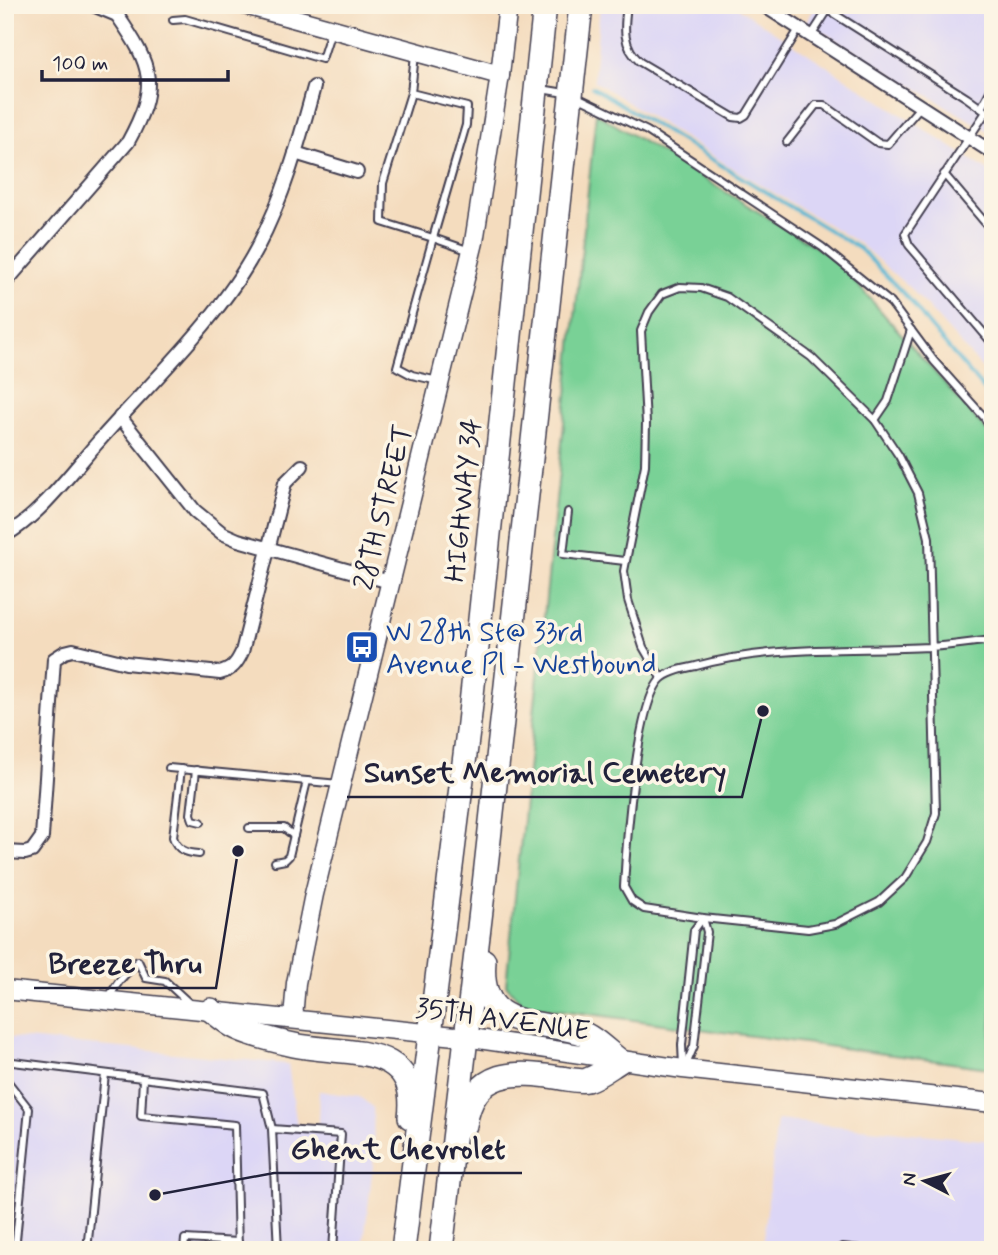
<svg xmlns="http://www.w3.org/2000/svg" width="998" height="1255" font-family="Mynerve,sans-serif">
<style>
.built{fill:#dcd6f6}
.green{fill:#79d196;stroke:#4e7a68;stroke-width:2}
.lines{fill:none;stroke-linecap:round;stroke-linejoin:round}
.stream{stroke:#56b6d4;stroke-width:3.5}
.lane-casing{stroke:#423e4f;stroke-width:10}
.street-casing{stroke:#423e4f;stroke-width:16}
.secondary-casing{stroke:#423e4f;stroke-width:21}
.highway-casing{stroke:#423e4f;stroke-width:26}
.lane{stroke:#fff;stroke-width:6}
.street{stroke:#fff;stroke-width:12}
.secondary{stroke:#fff;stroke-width:18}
.highway{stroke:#fff;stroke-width:23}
.labels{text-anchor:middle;stroke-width:7;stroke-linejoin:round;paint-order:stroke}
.street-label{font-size:28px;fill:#22223b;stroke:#fcf5e5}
.transit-label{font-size:28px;fill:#164399;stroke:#fcf5e5;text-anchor:start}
.leader{fill:none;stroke:#22223b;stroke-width:2.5}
.callout-dot{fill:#22223b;stroke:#fcf5e5;stroke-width:2.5}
.callout-label{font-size:30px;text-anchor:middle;font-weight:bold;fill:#22223b;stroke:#fcf5e5;stroke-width:7;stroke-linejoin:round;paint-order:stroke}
</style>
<rect width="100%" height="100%" fill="#fcf5e5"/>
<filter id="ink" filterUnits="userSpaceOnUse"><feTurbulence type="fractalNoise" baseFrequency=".0143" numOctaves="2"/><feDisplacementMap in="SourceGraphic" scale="14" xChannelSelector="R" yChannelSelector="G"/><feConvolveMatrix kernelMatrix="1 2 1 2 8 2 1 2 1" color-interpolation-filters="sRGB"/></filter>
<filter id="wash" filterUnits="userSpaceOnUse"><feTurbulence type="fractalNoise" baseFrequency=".00686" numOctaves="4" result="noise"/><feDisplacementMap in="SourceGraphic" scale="28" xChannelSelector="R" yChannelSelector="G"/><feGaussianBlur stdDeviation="1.57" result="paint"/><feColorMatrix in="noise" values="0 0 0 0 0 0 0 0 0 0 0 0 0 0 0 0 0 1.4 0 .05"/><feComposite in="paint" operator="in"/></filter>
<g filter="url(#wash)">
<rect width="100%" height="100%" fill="#f4dcbe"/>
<g class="built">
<path d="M600,5H733L993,174V380L913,291L859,243L729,166L594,81Z"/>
<path d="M817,5H993V134L806,22Z"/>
<path d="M5,1037L288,1064L297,1126L318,1128L319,1091L360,1097L373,1108L374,1156L363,1250H5Z"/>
<path d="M777,1120L993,1141V1250H760L764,1238Z"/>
</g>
<path class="green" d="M596,113L834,258L993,438V999L989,1068L523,1005L506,985Z"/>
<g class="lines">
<path class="stream" d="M592,87L860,249L910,300L928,324L993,400"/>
</g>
</g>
<g filter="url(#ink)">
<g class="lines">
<g class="lane-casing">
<g id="lane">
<path d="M627,5C624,27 622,46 640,62L733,117L741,118L746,115L799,29"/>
<path d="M828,10L967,98L993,117"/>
<path d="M173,20L185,19L322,59L331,31"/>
<path d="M811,36L831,5"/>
<path d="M415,54L411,93L467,107L466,125L433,238L470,251"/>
<path d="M541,89L565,93"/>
<path d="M411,93L383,183L382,222L433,238L397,367L412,375L438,381"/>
<path d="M575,96L647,131L822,247L891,303L934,361L984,417L993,432"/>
<path d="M981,108L993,86"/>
<path d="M986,112L905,234L909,245L993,344"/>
<path d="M787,142L816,105H824L878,143L888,144L920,107"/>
<path d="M944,174L993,232"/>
<path d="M875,420L888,401L911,330"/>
<path d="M568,512L563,554L625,561"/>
<path d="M661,678L643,647L628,600L624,571L645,465L646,423L641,331L649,312L662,294L680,287L701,288L727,297L811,357L875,420L899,456L918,493L929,538L936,813L927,842L905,878L879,902L835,924L808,929L703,918L644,909L632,901L624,887C626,848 636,703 661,679C669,671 686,668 696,666C772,645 851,651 929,647C950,646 972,642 993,640"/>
<path d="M169,768L339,784"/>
<path d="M181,769L173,837C177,850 186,853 199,854"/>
<path d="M196,770L191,814L193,820L201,822"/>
<path d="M249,828H284L294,836"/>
<path d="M275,862L285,860L289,856L307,781"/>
<path d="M108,998L120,980L138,961L146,978L165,981L189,1003"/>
<path d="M5,1061L263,1093L272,1129L278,1250"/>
<path d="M683,1066L682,1045L694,930L703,918"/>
<path d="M685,1067L694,1046L707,932L703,918"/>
<path d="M5,1078L29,1109L15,1250"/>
<path d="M143,1079L141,1116L235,1125L238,1250"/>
<path d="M272,1129L341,1134L333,1250"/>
<path d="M5,1249L14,1250"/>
<path d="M87,1250L105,1074"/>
<path d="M184,1250L185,1239L238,1242"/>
<path d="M837,1250L842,1247L870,1250"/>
</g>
</g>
<g class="street-casing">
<g id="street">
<path d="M93,5L117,15"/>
<path d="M763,5L993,153"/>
<path d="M295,153L357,172"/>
<path d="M5,283L128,142C159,85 153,67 117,15L124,5"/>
<path d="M120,417L195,511L222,533L238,540L390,582"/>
<path d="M5,535C38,518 74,469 99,441C152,381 220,318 257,248C284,197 299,142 314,87"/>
<path d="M5,852L25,853L32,851L42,837L54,659L65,652L73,650L126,663L220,673C232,670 237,663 242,652L285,483L302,466"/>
</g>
</g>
<g class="secondary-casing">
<g id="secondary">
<path d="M245,5L500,75"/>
<path d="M5,990L465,1037L683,1069L993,1103"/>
<path d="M293,1018L296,983L314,894L474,242L500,75L508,5"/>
</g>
</g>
<g class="highway-casing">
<g id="highway">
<path d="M211,1010C219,1016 228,1024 237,1028C254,1036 276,1041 294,1045C344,1056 420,1040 410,1117"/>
<path d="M465,1125C474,1068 515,1071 561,1078C569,1079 580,1082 587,1080C599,1076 610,1067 620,1061C608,1052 593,1036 579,1032C534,1019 478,1031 484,961"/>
<path d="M403,1250L469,723L545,5"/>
<path d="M441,1250L484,885L581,5"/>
</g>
</g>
<use href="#lane" class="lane"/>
<use href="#street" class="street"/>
<use href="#secondary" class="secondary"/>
<use href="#highway" class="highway"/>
</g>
</g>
<defs>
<g id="bus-square" transform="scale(1.75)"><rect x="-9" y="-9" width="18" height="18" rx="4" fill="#1a4fb4" stroke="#fcf5e5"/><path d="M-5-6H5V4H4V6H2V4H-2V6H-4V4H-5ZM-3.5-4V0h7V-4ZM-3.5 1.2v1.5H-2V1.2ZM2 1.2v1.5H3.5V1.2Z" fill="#fff"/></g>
</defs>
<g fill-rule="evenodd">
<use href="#bus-square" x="362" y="647"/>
</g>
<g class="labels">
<g class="street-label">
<text transform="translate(462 500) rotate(-84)" y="10">HIGHWAY 34</text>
<text transform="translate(382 507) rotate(-76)" y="10">28TH STREET</text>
<text transform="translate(503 1018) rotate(8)" y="10">35TH AVENUE</text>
</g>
<g class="transit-label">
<text x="386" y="641">W 28th St@ 33rd<tspan x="386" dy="32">Avenue Pl - Westbound</tspan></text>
</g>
</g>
<path class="leader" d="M763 711L742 797H347M238 851L216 988H34M155 1195L274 1173H522"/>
<g class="callout-dot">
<circle cx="763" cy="711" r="7"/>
<circle cx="238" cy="851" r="7"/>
<circle cx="155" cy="1195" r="7"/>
</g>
<g class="callout-label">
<text x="545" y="782">Sunset Memorial Cemetery</text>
<text x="125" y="973">Breeze Thru</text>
<text x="398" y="1158">Ghent Chevrolet</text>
</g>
<rect width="998" height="1255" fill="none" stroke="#fcf5e5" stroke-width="28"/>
<g transform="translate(925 1181) rotate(276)" stroke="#fcf5e5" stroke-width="5" paint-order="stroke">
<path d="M0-5L12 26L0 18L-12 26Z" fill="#22223b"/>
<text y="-10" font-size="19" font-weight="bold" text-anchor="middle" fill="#22223b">N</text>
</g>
<path d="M42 70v10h186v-10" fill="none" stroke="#22223b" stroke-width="3.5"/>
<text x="52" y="70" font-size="21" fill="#22223b" stroke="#fcf5e5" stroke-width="5" paint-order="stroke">100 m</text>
</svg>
